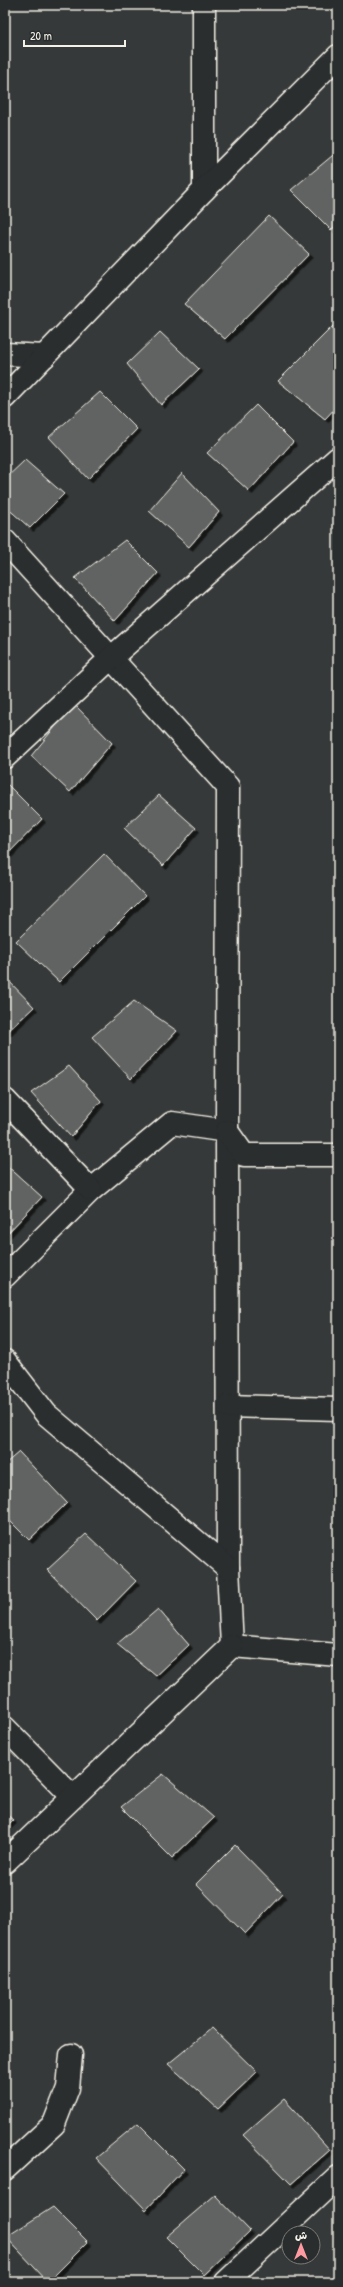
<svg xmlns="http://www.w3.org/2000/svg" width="343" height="2287" font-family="'Patrick Hand','Playpen Sans Arabic',sans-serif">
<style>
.building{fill:#616362;stroke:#f4f1e8;filter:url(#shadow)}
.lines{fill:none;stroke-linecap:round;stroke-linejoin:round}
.minor-casing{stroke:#f4f1e8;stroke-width:25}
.minor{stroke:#2a2d2e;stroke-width:22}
</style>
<defs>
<filter id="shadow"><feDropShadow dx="3.5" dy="3.5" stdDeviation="0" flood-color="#0009"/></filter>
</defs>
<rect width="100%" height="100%" fill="#363939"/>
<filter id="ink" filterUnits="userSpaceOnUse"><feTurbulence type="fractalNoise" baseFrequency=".025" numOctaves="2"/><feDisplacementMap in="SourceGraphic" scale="8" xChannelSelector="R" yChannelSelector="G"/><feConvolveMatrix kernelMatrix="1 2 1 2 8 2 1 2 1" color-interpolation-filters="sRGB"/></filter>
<g filter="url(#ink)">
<g class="building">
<path d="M338,151V224L331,230L291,190Z"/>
<path d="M269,216L309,254L225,339L184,304Z"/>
<path d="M338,321V405L325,419L278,381Z"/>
<path d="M160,332L199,369L161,405L127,364Z"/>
<path d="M100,392L137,429L88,479L49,437Z"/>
<path d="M256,405L293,442L249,491L207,453Z"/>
<path d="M25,460L64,494L30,528L5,506V479Z"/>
<path d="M182,473L219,512L189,547L149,511Z"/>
<path d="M125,540L158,573L115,621L75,578Z"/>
<path d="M74,704L112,743L70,792L31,756Z"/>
<path d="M5,782L42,819L5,857Z"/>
<path d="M159,795L196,828L163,866L124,828Z"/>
<path d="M104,854L145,896L59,982L16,941Z"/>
<path d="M5,977L34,1007L5,1034Z"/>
<path d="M134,1001L177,1031L131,1079L92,1037Z"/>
<path d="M69,1066L101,1101L71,1137L31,1093Z"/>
<path d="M5,1164L42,1197L5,1236Z"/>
<path d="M19,1452L67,1503L29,1540L5,1516V1464Z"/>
<path d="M86,1534L136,1581L97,1621L47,1570Z"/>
<path d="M158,1609L189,1645L156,1676L117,1644Z"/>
<path d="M163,1774L214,1818L172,1858L121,1807Z"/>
<path d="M5,1813L13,1820L5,1828Z"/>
<path d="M235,1845L283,1894L245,1934L196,1884Z"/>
<path d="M212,2028L257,2072L218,2109L168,2064Z"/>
<path d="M284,2099L330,2150L291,2184L243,2135Z"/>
<path d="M138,2123L184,2169L146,2210L96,2158Z"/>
<path d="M215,2195L250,2231L204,2275L166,2237Z"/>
<path d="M53,2207L88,2242L48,2282L6,2237Z"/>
</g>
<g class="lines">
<g class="minor-casing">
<g id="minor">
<path d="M204,190V5"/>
<path d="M5,354L45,356"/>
<path d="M5,397L204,190L338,56"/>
<path d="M5,541L228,787L227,1131L172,1123L91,1190L5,1276"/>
<path d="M5,757L112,657L338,458"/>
<path d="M5,1100L91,1190"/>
<path d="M227,1131L228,1568L232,1646L338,1655"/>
<path d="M227,1131L244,1155H338"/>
<path d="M5,1361L46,1414L228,1568"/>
<path d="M228,1406L338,1409"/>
<path d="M5,1728L73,1797"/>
<path d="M5,1862L232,1646"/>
<path d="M5,2169L54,2124L68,2088L71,2055"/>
<path d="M226,2282L338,2177"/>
</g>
</g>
<use href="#minor" class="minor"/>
</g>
</g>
<rect width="343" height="2287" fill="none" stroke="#2a2d2e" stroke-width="20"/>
<rect x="10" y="10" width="323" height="2267" fill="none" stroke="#f4f1e8" stroke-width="1.5" filter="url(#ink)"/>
<g transform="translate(301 2245)"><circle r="19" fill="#2a2d2e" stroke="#7b7b78"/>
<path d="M0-3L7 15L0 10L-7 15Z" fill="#ff9aa2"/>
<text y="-6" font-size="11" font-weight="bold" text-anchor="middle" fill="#f4f1e8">ش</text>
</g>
<path d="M24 40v6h101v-6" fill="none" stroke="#f4f1e8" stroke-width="2"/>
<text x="30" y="40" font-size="12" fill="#f4f1e8" stroke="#2a2d2e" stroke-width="3" paint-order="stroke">20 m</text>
</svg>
